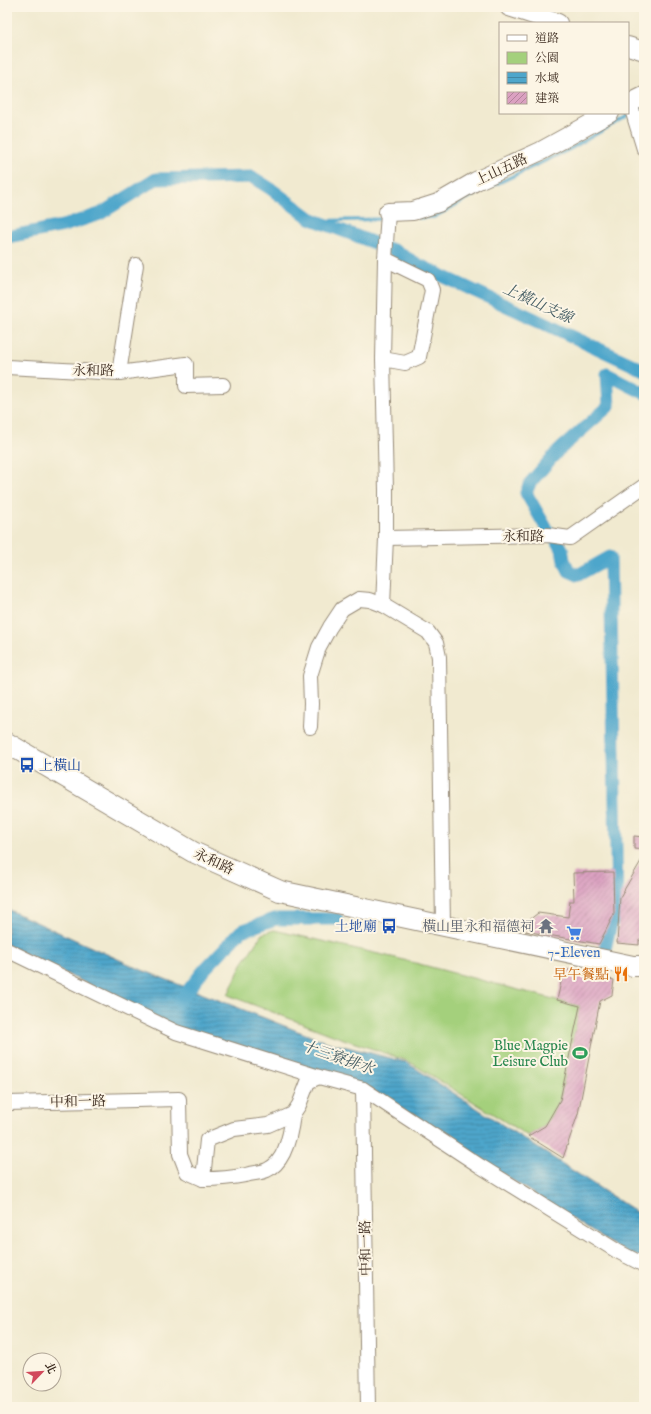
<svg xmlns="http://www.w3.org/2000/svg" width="651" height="1414" font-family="'IM FELL English','Noto Serif TC',serif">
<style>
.green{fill:#a4d07c;stroke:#707d4d}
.water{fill:url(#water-rules);stroke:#446874}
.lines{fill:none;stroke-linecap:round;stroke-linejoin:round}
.stream{stroke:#4ea6cb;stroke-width:3.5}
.canal{stroke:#4ea6cb;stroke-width:13}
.building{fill:url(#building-hatch)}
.minor-casing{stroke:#968a77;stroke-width:16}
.tertiary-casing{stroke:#968a77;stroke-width:20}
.secondary-casing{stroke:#968a77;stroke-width:22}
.minor{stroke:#fff;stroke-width:14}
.tertiary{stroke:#fff;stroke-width:18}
.secondary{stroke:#fff;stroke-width:20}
.rail{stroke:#3b2a1e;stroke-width:3}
.labels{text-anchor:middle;stroke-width:4;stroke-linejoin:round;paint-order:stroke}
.street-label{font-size:14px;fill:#3b2a1e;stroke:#fcf5e5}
.transit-label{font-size:14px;fill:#164399;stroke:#fcf5e5;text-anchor:start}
.worship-label{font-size:14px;fill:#5b616d;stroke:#fcf5e5;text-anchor:end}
.shop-label{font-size:14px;fill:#366cbe;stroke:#fcf5e5}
.food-label{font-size:14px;fill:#c56008;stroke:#fcf5e5;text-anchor:end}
.leisure-label{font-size:14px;fill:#27864d;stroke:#fcf5e5;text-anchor:end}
.water-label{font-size:15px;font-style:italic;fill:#435c63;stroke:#fcf5e5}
</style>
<defs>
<pattern id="water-rules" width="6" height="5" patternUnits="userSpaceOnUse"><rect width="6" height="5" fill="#4ea6cb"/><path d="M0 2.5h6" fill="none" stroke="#4287a4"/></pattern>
<pattern id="building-hatch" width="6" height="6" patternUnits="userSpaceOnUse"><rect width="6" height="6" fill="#dba1c1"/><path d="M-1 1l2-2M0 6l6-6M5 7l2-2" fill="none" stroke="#b3839c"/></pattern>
</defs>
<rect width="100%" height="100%" fill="#fcf5e5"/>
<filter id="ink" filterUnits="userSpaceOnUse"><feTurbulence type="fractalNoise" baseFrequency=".025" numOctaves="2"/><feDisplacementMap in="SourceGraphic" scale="8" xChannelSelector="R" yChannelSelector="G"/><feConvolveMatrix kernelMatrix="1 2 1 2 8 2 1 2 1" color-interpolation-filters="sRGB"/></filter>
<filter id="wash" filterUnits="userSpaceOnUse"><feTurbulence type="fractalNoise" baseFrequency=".012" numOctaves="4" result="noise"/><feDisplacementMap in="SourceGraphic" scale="16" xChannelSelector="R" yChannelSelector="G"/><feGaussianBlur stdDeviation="0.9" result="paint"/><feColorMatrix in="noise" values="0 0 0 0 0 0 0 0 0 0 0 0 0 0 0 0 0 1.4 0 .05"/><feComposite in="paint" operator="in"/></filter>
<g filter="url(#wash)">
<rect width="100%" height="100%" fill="#f1ead0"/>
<path class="green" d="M274,930L396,958L580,1006L560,1100L545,1126L528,1136L408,1061L335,1036L228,995L242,964L262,934Z"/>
<path class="water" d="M7,909L142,970L323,1041L406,1062L644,1217V1259L618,1248L364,1085L178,1028L7,945Z"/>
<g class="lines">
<g class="stream">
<path d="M636,111L644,107"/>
<path d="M418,218L434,217L477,193L568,150L631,114"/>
<path d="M317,221L384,219"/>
</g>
<g class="canal">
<path d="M7,237L63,226L100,214L156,179L252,177L271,189L310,218L317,221L393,250L419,265L644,370"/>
<path d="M605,949L617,899L610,557L578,575L569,571L564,560L562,549L557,540L548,531L526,493L530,483L557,452L609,406L607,374L644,393"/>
<path d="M179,1002L204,970L241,931L275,919H337"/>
</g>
</g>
<g id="blocks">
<g class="building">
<path d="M634,836L644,837V850L634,849Z"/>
<path d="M644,856V941L639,940V945L617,943L620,897Z"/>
<path d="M613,872L614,914L599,944L525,931L528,921L538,913L568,917L570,901H574L573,873Z"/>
<path d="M564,969L614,980L612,995L600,1001L578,1114L563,1158L528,1136L545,1126L560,1100L580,1006L557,1000Z"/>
</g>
</g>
</g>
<g filter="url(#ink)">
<use href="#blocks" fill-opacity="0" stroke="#968a77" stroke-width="1"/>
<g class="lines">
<g class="minor-casing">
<g id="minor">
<path d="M630,103L644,149"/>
<path d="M388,212L385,259L383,359L386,490V538L383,605L428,632L436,643L439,657L443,926"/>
<path d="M383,359L405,363L419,357L432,290L428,280L385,259"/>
<path d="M7,367L119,373L136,265"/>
<path d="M119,373L186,364V386L223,385"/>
<path d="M386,538L548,535L570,538L644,486"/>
<path d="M310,727L311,704L310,676L319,647L330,627L342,609L359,599L370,600L383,605"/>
<path d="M7,950L176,1032L319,1077L363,1089L480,1166L617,1251L644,1265"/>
<path d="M363,1089L368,1407"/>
<path d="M7,1103L179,1099L180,1154L187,1172L203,1179L207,1140L234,1129L268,1125L293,1114L299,1105L308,1082L319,1077"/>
<path d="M203,1179C218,1179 231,1178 246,1175C252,1173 261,1173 267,1170C286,1162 291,1132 293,1114"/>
</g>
</g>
<g class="tertiary-casing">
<g id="tertiary">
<path d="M509,7L558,23"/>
<path d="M628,46L644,51"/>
<path d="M628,104L644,96"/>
<path d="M388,212L413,211L438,203L476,181L541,151L610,113"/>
</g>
</g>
<g class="secondary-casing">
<path id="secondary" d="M7,743L193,852L280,891L633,966H644"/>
</g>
<use href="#minor" class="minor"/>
<use href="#tertiary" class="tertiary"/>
<use href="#secondary" class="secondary"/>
<path class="rail" d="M643,1407L644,1406"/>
</g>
</g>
<defs>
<g id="bus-bare" transform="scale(1.2)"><path d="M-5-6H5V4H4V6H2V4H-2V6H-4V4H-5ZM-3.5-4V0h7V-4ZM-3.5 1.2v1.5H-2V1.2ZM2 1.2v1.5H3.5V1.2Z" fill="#1a4fb4" stroke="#fcf5e5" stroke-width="2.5" paint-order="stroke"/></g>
<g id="temple-bare" transform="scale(1.2)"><path d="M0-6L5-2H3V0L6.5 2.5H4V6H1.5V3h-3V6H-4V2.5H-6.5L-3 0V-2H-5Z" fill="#6b7280" stroke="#fcf5e5" stroke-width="2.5" paint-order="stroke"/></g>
<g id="supermarket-bare" transform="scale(1.2)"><path d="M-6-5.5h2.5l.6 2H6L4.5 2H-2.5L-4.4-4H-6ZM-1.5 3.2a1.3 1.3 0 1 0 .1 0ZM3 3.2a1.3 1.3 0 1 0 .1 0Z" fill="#3f7fe0" stroke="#fcf5e5" stroke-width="2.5" paint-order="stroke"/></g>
<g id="restaurant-bare" transform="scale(1.2)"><path d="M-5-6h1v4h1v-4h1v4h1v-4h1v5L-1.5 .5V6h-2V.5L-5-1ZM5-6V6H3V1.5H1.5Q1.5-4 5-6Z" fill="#e8710a" stroke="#fcf5e5" stroke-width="2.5" paint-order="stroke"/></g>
<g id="stadium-bare" transform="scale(1.2)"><path d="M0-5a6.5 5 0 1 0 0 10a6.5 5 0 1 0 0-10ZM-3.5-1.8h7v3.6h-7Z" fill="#2e9e5b" stroke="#fcf5e5" stroke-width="2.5" paint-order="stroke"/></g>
</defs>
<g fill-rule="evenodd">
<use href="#bus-bare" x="27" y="765"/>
<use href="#bus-bare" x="389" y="926"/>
<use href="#temple-bare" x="546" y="926"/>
<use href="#supermarket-bare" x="574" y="933"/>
<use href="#restaurant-bare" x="621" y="974"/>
<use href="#stadium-bare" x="580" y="1053"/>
</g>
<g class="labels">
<g class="street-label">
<text transform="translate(501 169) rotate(-25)" y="5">上山五路</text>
<text transform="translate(93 370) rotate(1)" y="5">永和路</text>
<text x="523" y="541">永和路</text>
<text transform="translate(214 861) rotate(25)" y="5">永和路</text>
<text transform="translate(78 1101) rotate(-1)" y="5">中和一路</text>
<text transform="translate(365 1248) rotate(-91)" y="5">中和一路</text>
</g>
<g class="transit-label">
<text x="39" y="770">上橫山</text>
<text x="377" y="931" text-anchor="end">土地廟</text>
</g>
<g class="worship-label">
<text x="534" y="931">橫山里永和福德祠</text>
</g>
<g class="shop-label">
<text x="574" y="957">7-Eleven</text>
</g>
<g class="food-label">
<text x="609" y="979">早午餐點</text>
</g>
<g class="leisure-label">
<text x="568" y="1050">Blue Magpie<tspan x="568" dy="16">Leisure Club</tspan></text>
</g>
<g class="water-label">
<text transform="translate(538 303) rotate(25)" y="5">上橫山支線</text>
<text transform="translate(338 1057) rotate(19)" y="5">十三寮排水</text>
</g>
</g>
<rect width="651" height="1414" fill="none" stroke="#fcf5e5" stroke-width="24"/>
<rect x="499" y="22" width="130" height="92" fill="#fcf5e5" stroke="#afa495"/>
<rect x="507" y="35" width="20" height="6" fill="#ffffff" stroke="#afa495"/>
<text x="535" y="42" font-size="12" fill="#3b2a1e">道路</text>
<rect x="507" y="52" width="20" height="12" fill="#a4d07c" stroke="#afa495"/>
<text x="535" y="62" font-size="12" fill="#3b2a1e">公園</text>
<rect x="507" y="72" width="20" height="12" fill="url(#water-rules)" stroke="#afa495"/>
<text x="535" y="82" font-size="12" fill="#3b2a1e">水域</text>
<rect x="507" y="92" width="20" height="12" fill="url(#building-hatch)" stroke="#afa495"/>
<text x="535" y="102" font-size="12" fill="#3b2a1e">建築</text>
<g transform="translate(42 1372) rotate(65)"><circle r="19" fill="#fcf5e5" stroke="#afa495"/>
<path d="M0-3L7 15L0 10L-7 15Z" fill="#d1495b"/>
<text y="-6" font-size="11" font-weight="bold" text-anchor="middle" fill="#3b2a1e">北</text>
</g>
</svg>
